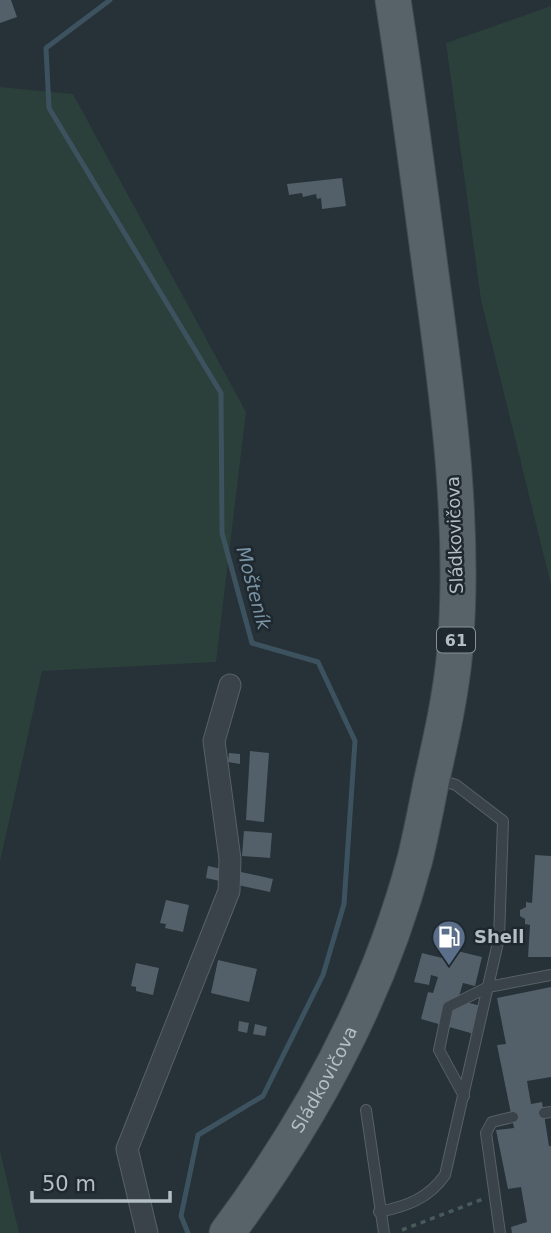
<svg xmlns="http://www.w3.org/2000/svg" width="551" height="1233" font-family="'DejaVu Sans',sans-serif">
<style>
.green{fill:#2b3f3b}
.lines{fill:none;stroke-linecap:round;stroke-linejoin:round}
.stream{stroke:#3d525f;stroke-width:5}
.building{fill:#536069}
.service-casing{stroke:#576167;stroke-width:12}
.minor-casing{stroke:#576167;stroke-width:23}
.primary-casing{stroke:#424c52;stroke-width:37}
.path{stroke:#495b59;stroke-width:3.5;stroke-dasharray:5 5;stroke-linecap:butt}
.service{stroke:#394349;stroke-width:10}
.minor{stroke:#394349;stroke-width:21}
.primary{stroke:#576269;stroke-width:35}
.labels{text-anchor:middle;stroke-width:5;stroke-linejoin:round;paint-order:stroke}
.shield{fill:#1e282e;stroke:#879198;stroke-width:2}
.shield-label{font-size:16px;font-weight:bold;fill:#b4bec5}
.street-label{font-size:18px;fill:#b4bec5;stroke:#1e282e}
.poi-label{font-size:18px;font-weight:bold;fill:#b4bec5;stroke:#1e282e;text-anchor:start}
.water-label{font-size:19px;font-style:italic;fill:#7994a4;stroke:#1e282e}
</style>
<rect width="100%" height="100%" fill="#263138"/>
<g class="green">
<path d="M551,6V585L481,300L446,43Z"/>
<path d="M0,87L73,94L246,412L216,662L42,671L0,862Z"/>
<path d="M0,1150L19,1233H0Z"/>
</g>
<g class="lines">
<path class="stream" d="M110,0L46,48L49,108L221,393L222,533L252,643L318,662L355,741L344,904L323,975L263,1096L198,1135L181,1216L188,1233"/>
</g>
<g class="building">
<path d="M0,0H11L17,17L0,23Z"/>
<path d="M342,178L346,206L322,209L321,198L317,199L316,194L303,197L302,193L289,195L287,184Z"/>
<path d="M250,751L269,753L264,822L246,820Z"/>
<path d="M229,753L240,754V764L228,762Z"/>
<path d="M244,831L272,833L270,858L242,856Z"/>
<path d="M535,855L551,856V957H528L530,925L525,924V919L520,916V910L526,907V902L532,903Z"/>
<path d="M208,866L227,870L225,882L206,878Z"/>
<path d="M241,872L273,879L270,892L238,885Z"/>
<path d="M166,900L189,905L183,932L165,928L166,924L160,923Z"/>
<path d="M445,948L482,957L475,986L463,983L458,1000L481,1006L474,1034L421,1019L428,992L433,993L438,977L431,975L429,985L414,982L422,953L442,958Z"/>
<path d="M218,960L257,969L249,1002L211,993Z"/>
<path d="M136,963L159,968L153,995L136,991V987L131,986Z"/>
<path d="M551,987V1077L527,1081L531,1104L542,1102L549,1146H551V1233H512L511,1227L527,1222L521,1187L508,1189L496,1130L514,1128L497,1045L506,1044L497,998Z"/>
<path d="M239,1021L249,1023L247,1033L238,1031Z"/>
<path d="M255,1024L267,1027L265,1036L253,1034Z"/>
</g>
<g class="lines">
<g class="service-casing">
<g id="service">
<path d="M464,1096L439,1050L448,1007L488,987L551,975"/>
<path d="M366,1110L384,1233"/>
<path d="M544,1113L551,1112"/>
<path d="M379,1212C407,1206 428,1199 445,1175L499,938L503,821L456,785L436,779"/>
<path d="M500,1233L486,1133L492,1122L513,1117"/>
</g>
</g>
<g class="minor-casing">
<path id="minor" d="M147,1233L127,1149L229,891L230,859L214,741L230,685"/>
</g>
<g class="primary-casing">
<g id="primary">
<path id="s1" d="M227,1233C310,1121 379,995 415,859C421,834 426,809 431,783C441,739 451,695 455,650C465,531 449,406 433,289C420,192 408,96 393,0"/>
</g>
</g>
<path class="path" d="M402,1230L483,1199"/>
<use href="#service" class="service"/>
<use href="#minor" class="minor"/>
<use href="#primary" class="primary"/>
</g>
<defs>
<g id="fuel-pin" transform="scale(1.75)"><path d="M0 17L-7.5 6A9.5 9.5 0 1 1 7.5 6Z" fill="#5c6f8a" stroke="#1e282e"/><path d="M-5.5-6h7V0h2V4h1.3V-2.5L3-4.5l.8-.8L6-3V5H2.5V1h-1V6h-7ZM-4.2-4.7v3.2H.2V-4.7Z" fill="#fff"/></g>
</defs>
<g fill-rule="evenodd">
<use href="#fuel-pin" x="449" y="937"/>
</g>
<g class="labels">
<rect class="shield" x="437" y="627.5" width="38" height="25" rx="5"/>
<g class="shield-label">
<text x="456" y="646">61</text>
</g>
<g class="street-label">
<text transform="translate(455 535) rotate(-92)" y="6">Sládkovičova</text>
<text dy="6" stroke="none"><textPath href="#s1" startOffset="182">Sládkovičova</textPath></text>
</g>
<g class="poi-label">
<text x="474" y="943">Shell</text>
</g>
<g class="water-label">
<text transform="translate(254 588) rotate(75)" y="7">Mošteník</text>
</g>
</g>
<path d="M32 1191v10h138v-10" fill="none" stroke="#b4bec5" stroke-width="3.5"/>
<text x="42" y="1191" font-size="21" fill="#b4bec5" stroke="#1e282e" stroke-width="5" paint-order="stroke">50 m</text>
</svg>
